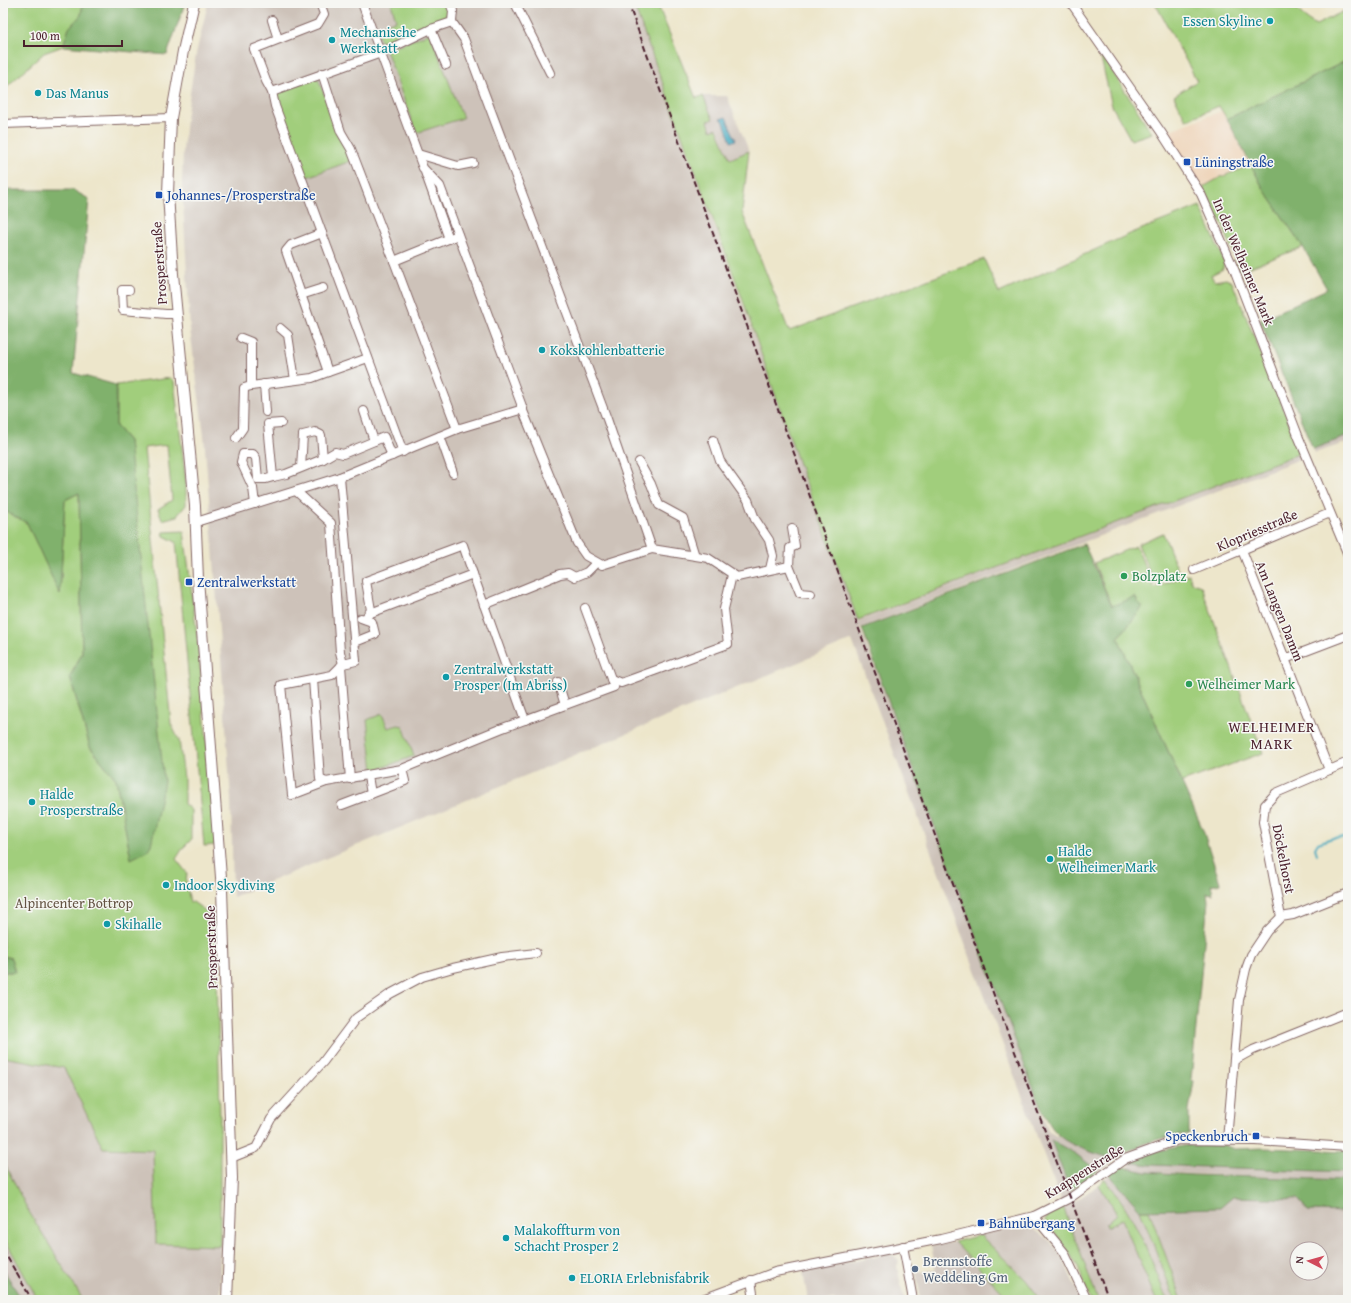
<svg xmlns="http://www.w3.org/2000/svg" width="1351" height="1303" font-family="'Gentium Book Plus',serif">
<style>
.built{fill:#efd6bc}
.industrial{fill:#cdc2b9;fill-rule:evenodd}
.green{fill:#a1ce7c;stroke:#767654}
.forest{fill:#80b16c;stroke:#65684c}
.water{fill:#40a9c0;stroke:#456476}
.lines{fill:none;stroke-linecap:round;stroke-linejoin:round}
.stream{stroke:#40a9c0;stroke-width:2}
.minor-casing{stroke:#836563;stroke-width:10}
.major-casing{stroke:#836563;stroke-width:12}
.minor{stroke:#fff;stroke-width:8}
.major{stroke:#fff;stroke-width:10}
.rail{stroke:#4a1f2b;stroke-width:2;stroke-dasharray:6 3;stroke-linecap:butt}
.culture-dot{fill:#0f9aa8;stroke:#f6f6f2;stroke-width:1.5}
.transit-dot{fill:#1a4fb4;stroke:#f6f6f2;stroke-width:1.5}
.leisure-dot{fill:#2e9e5b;stroke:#f6f6f2;stroke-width:1.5}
.service-dot{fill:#5c6f8a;stroke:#f6f6f2;stroke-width:1.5}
.labels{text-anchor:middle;stroke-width:3;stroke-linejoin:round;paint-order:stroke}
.culture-label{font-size:14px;fill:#0d838f;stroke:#f6f6f2;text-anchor:start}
.transit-label{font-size:14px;fill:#164399;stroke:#f6f6f2;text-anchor:start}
.street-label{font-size:14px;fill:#4a1f2b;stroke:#f6f6f2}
.leisure-label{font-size:14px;fill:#27864d;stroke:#f6f6f2;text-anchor:start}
.park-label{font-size:14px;fill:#645443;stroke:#f6f6f2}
.service-label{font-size:14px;fill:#4e5e75;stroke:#f6f6f2;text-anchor:start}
.neighbourhood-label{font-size:15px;letter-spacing:1px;fill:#4a1f2b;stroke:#f6f6f2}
</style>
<rect width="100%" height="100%" fill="#f6f6f2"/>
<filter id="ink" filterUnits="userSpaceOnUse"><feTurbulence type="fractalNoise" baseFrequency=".025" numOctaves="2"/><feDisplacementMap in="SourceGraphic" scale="8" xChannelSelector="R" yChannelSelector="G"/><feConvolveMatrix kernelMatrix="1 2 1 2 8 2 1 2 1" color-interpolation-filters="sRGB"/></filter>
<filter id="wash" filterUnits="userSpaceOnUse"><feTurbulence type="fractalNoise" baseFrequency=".012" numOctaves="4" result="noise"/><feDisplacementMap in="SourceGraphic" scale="16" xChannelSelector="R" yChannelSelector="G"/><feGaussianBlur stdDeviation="0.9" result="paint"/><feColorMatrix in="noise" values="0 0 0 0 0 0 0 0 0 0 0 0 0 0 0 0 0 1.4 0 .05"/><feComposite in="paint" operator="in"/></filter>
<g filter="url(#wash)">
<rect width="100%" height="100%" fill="#ede6cb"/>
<path class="built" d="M1222,111L1251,165L1221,177L1203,187L1167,131Z"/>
<g class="industrial">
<path d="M208,3H633L757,344L799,464L858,621L1298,454L1300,459L860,628L1049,1132L1088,1150L1112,1158L1111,1164L1098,1171L1076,1154L1052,1140L1075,1201L1099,1185L1109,1174L1140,1210L1175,1300H1098L852,640L233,897L231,799L214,560L204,436L190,329L182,183L183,150L186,119L196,54Z"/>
<path d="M703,96H727L749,151L730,159L718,128L711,130L708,121L713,119Z"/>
<path d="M1348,436V442L1315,453L1313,449Z"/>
<path d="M3,1057L64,1068L103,1148L153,1150L157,1244L220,1246V1300H83L28,1210L3,1161Z"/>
<path d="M1130,1163L1348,1172V1180L1146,1172L1129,1168Z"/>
<path d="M1233,1197L1298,1199L1308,1211L1348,1212V1300H1182L1149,1210L1220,1208ZM1297,1249H1321V1273H1297Z"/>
<path d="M1027,1224L1050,1241L1063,1259L1081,1300H1041L1026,1280L980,1235Z"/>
<path d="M3,1236L38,1300H22L8,1279L3,1269Z"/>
<path d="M954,1242L1007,1297L1010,1300H921L916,1273L936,1269L931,1246Z"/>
<path d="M889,1254L895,1256L899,1262L897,1266L904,1300H808L803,1272Z"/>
</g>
<g class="green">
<path d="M3,3H83L81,15L69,28L63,46L44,53L3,90Z"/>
<path d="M391,3H448L450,8L444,20L381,42L376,29L396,20Z"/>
<path d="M633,3H657L696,98L703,96L713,119L708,121L711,130L717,128L730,159L749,151L742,212L789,331L984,259L999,293L1132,233L1200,206L1224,261L1223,269L1211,275L1214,281L1226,279L1232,282L1301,453L858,620L799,464L741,295Z"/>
<path d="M1155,3H1292L1305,18L1316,25L1348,9V60L1227,119L1219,106L1186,120L1174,96L1197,81Z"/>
<path d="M430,33L463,118L416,133L386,50Z"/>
<path d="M1103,57L1152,133L1131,140L1112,106L1101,58Z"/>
<path d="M317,76L351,161L304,178L276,93Z"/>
<path d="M1251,165L1263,188L1303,247L1240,271L1223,226L1203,187L1221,177Z"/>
<path d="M170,378L174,381L186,483V505L177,516L162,520L158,509L172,500L167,445L144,448L171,724L179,740L184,778V804L191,810V840L183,848L176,859L187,873L186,882L190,902H193L216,918L220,1117V1246L156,1244L153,1150L103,1148L64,1068L3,1057V972H14L11,958L3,956V510L27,523L60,594L65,500L79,493L82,653L70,677L90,747L116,779L131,858L129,441L116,426V385Z"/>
<path d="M184,531L198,643L216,845L204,846L176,542L164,536L163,532Z"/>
<path d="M1163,533L1179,573L1154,583L1138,544Z"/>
<path d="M1136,546L1154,588L1189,574L1192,583L1201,586L1263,753L1182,782L1118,638L1142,608L1112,606L1094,563Z"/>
<path d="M382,714L388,728L398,725L403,726L414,756L373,771L367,720Z"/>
<path d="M3,1161L28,1210L83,1300H38L3,1236Z"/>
<path d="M1104,1178C1135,1214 1150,1256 1167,1300H1156L1122,1219L1107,1227L1106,1224L1117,1214L1099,1185Z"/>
<path d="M1063,1206L1098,1300H1090L1078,1267L1065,1246L1045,1221L1047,1213Z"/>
<path d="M1140,1210H1149L1182,1300H1175Z"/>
<path d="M980,1235L1026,1280L1041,1300H1010L954,1242Z"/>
</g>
<g class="forest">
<path d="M83,3H185L167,55L63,46L69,28L81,15Z"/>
<path d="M1348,60V436L1313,449L1260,320L1327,289L1303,247L1263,188L1227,119Z"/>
<path d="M6,190H73L89,199L73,373L116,385V426L129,441L164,781L151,845L147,851L131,859L116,779L90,747L70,677L82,653L79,493L65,500L60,595L27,523L3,510V192Z"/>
<path d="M1084,544L1112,606L1135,597L1142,608L1118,638L1203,830L1220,883L1211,885L1213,894L1207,893L1208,901L1191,1080L1194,1081L1189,1110V1134C1163,1136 1138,1144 1115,1159C1095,1154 1067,1146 1053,1129C1047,1121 1043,1110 1038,1101L908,756L862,628Z"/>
<path d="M3,956L11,958L15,972H3Z"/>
<path d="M1051,1140L1076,1154L1098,1171L1070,1190Z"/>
<path d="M1189,1145H1224L1234,1149L1264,1148L1348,1151V1172L1150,1165L1126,1162L1156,1151Z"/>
<path d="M1119,1166L1146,1172L1193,1175L1348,1180V1212L1308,1211L1298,1199L1233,1197L1220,1208L1140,1210L1109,1174Z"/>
<path d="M3,1269L22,1300H3Z"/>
</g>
<path class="water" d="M726,117L736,140L731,142L723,120L720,119Z"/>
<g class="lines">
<path class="stream" d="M1317,854L1315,848L1318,843L1332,838L1347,837"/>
</g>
</g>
<g filter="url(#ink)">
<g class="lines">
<g class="minor-casing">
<g id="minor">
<path d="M320,3L324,14L318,24L254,49L266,81L272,92L381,53L431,29L452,22L453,11L450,3"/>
<path d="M515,3L550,73"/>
<path d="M1071,3L1161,132L1201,194L1234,269L1299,438L1348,555"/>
<path d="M272,20L278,39"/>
<path d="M452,22L464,39L607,419L652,549L708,558L737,577L789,566L790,548L795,546L792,528"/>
<path d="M431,29L446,65"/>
<path d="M322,73L341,132L351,149L394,261"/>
<path d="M272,92L275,106L403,452"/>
<path d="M3,124L171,118"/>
<path d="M418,154L458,166L473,163"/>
<path d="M425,172L449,239"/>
<path d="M322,233L291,245L286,251L328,372L368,358"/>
<path d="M129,290H122L123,310L166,314H177"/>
<path d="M301,295L323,288"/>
<path d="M280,328L288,335L295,380"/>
<path d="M241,338L251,342V386L312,378L328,372"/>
<path d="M264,384L266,412"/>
<path d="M521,406L577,543L586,556L602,565L652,549"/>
<path d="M364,411L374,441"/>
<path d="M457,429L394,261L458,235"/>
<path d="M440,436L453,473"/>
<path d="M236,438L243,428L244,388L251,386"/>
<path d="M713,440L720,461L748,500L755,519L769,540L773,556L770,569"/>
<path d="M323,459L335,452L343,454L384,437L392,456"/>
<path d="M639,462L651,484L659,505L683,518L695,556"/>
<path d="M273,477L286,474L301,468L303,435L315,432L321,435L323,459L301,468"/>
<path d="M296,491L331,523L340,652L343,664"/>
<path d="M255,504L253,488L241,462L243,454H253L256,458L258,479H266L273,477L268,424L281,423"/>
<path d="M196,522L340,477L457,429L523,409L440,186L423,168L362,3"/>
<path d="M1242,550L1329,770"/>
<path d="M789,566L800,593L811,594"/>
<path d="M1194,570L1330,513"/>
<path d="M473,574L525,720"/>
<path d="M484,605L560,574L568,573L575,577L587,572L596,563"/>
<path d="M365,619L371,610L366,581L463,545L473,574L368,614"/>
<path d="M355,642L375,634L372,622L361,618"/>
<path d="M1285,659L1348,635"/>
<path d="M341,666L350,779"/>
<path d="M313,679L320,779L326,782L402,769L500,729L614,687L585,608"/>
<path d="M611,679L621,683L728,644L724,609L732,575"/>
<path d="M558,682L565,705"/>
<path d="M368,776L371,794"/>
<path d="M326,782L292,795L281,685L332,675L343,664L356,661L340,477"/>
<path d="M342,805L405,781L402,769"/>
<path d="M1281,917L1263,822L1265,805L1276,793L1348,762"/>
<path d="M1235,1060L1253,1050L1348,1012"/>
<path d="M1227,1140L1239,1000L1246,969L1251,955L1267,931L1281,917L1293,915L1348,893"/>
<path d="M231,1158L256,1148L271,1119L323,1062L356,1018L390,994L422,977L453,968L502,957L536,953"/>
<path d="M1034,1216L1064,1252L1087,1300"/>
<path d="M903,1246L913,1300"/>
<path d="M751,1280L754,1300"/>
<path d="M700,1300L775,1272L941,1239L1034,1216L1070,1198L1125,1159L1178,1140L1256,1141L1348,1147"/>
</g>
</g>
<g class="major-casing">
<path id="major" d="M194,3L183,51L171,118L168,193L173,274L195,506L198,579L222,890L232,1178L227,1300"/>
</g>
<use href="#minor" class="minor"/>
<use href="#major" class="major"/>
<g class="rail">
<path d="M628,3L1009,1036L1109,1300"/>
<path d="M3,1250L32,1300"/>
</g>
</g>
</g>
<g class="culture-dot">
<circle cx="1270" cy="21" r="4"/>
<circle cx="332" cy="40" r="4"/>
<circle cx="38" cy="93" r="4"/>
<circle cx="542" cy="350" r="4"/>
<circle cx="446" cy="677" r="4"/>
<circle cx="32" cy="802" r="4"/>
<circle cx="1050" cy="859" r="4"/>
<circle cx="166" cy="885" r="4"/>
<circle cx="107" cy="924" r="4"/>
<circle cx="506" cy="1238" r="4"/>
<circle cx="572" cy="1278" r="4"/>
</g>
<g class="transit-dot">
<rect x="1183" y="158" width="8" height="8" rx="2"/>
<rect x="155" y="191" width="8" height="8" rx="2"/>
<rect x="185" y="578" width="8" height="8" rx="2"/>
<rect x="1252" y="1132" width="8" height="8" rx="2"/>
<rect x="977" y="1219" width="8" height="8" rx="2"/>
</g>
<g class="leisure-dot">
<circle cx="1124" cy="576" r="4"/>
<circle cx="1189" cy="684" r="4"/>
</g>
<circle class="service-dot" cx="915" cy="1269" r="4"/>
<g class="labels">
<g class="culture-label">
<text x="1262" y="26" text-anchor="end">Essen Skyline</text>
<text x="340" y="37">Mechanische<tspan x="340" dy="16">Werkstatt</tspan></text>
<text x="46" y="98">Das Manus</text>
<text x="550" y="355">Kokskohlenbatterie</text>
<text x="454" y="674">Zentralwerkstatt<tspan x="454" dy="16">Prosper (Im Abriss)</tspan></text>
<text x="40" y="799">Halde<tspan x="40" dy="16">Prosperstraße</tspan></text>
<text x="1058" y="856">Halde<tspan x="1058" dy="16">Welheimer Mark</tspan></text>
<text x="174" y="890">Indoor Skydiving</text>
<text x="115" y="929">Skihalle</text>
<text x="514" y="1235">Malakoffturm von<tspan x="514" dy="16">Schacht Prosper 2</tspan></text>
<text x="580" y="1283">ELORIA Erlebnisfabrik</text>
</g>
<g class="transit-label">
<text x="1195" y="167">Lüningstraße</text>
<text x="167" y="200">Johannes-/Prosperstraße</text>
<text x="197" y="587">Zentralwerkstatt</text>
<text x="1248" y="1141" text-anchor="end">Speckenbruch</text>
<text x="989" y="1228">Bahnübergang</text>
</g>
<g class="street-label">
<text transform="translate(1244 262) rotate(67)" y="5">In der Welheimer Mark</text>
<text transform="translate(159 263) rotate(-94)" y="5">Prosperstraße</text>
<text transform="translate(1257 530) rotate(-23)" y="5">Klopriesstraße</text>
<text transform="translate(1280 611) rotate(68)" y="5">Am Langen Damm</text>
<text transform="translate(1284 859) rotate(79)" y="5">Döckelhorst</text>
<text transform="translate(211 947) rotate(-92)" y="5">Prosperstraße</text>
<text transform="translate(1084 1171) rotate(-32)" y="5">Knappenstraße</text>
</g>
<g class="leisure-label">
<text x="1132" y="581">Bolzplatz</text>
<text x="1197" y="689">Welheimer Mark</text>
</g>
<g class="park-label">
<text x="74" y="908">Alpincenter Bottrop</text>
</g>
<g class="service-label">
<text x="923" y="1266">Brennstoffe<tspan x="923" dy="16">Weddeling Gm</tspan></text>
</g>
<g class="neighbourhood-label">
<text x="1272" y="732">WELHEIMER<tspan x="1272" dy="17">MARK</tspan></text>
</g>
</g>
<rect width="1351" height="1303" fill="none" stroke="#f6f6f2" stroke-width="16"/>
<g transform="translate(1309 1261) rotate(276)"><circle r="19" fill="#f6f6f2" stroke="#b1a0a2"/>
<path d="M0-3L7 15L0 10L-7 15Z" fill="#d1495b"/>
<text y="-6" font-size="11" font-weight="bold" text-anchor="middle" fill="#4a1f2b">N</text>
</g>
<path d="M24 40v6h98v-6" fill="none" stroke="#4a1f2b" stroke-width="2"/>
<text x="30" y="40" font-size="12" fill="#4a1f2b" stroke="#f6f6f2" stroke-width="3" paint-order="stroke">100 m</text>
</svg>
